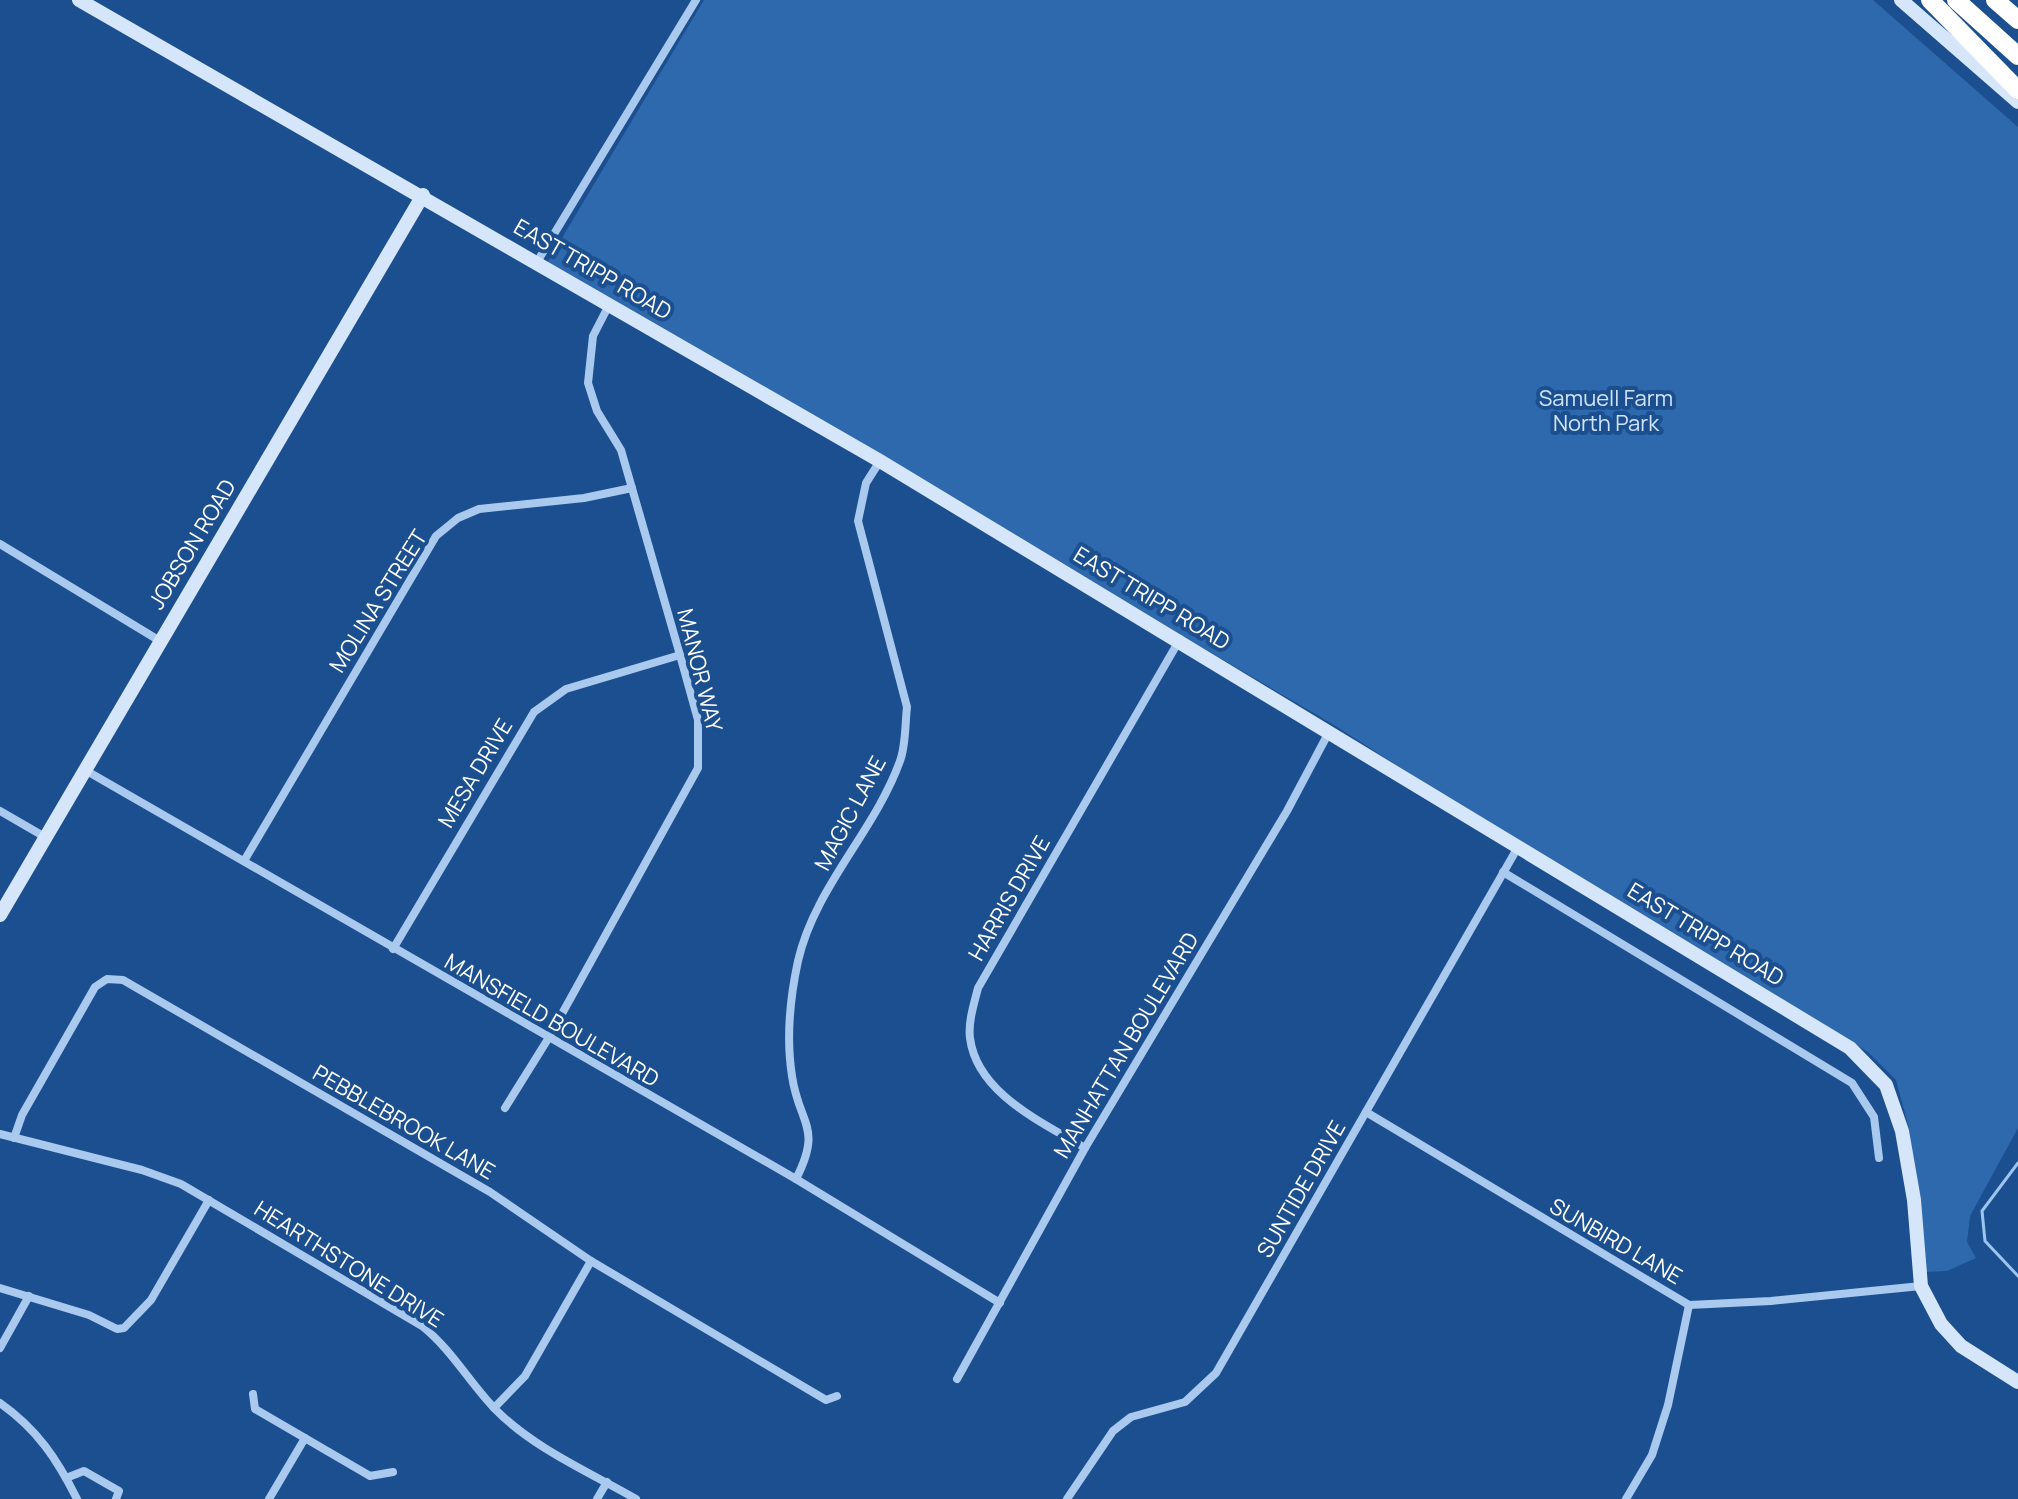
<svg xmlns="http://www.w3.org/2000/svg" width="2018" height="1499" font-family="Manrope,sans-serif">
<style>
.green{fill:#2e69ad}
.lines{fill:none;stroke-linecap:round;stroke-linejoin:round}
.stream{stroke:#9cc4f0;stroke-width:3}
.street{stroke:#a9c9ee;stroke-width:8}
.secondary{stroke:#d6e6fa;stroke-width:14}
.highway{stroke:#fff;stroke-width:18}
.labels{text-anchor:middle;stroke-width:8;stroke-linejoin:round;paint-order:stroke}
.street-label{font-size:22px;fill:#fff;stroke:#1b4f8f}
.park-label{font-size:22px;fill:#cfe3fa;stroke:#1b4f8f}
</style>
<rect width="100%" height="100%" fill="#1b4f8f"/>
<path class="green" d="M704,0H1873L2018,127V1128L1970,1216L1967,1242L1976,1258L1947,1271L1926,1272L1909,1128L1896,1080L1868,1052L1504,834L1334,725L547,263Z"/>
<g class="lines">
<path class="stream" d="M2018,1163L1982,1211L1985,1241L2018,1276"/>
<g class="street">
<path d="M537,262L696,0"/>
<path d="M0,544L160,641"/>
<path d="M85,770L796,1179L1000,1303"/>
<path d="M0,811L45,837"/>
<path d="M244,861L436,536L458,518L479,509L584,498L632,488"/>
<path d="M1503,872L1852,1083L1874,1117L1879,1158"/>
<path d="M393,949L534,712L566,689L680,655"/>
<path d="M505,1108L548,1039L698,768V720L680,655L621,450L597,411L588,383L593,336L609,305"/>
<path d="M1366,1112L1689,1305L1771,1301L1921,1286"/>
<path d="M0,1134L142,1170L181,1184L422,1326C452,1350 469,1382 495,1409C533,1448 589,1472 636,1499"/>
<path d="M14,1138L22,1115L95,987L107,979L123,980L490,1192L591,1261L826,1400L837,1396"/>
<path d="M1085,1148C1044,1123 977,1094 970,1038C968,1022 974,1004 978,988L1180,639"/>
<path d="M796,1179C823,1126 799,1125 792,1076C786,1038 790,998 798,961C815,887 875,831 900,761C906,745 905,724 907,707L858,521L866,483L880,461"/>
<path d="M0,1288L89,1315L117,1329L124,1328L151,1300L209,1200"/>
<path d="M0,1348L29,1296"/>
<path d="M957,1379L1085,1148L1287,811L1329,732"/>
<path d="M253,1394L255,1409L370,1476L393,1472"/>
<path d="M0,1403C37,1429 57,1459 77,1499"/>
<path d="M494,1408L525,1376L591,1261"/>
<path d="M66,1478L84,1471L119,1491L116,1499"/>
<path d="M269,1499L305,1438"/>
<path d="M597,1499L607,1482"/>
<path d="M1067,1499L1113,1431L1131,1417L1185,1402L1216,1373L1518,847"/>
<path d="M1626,1499L1652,1455L1668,1405L1689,1305"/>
</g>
<g class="secondary">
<path d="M79,0L880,461L1850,1048L1886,1085L1902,1131L1914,1200L1921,1286L1941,1324L1961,1346L2018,1382"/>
<path d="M1901,0L2018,102"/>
<path d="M0,915L423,195"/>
</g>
<g class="highway">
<path d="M1930,0L2018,90"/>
<path d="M1956,0L2018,56"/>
<path d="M1995,0L2018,20"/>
</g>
</g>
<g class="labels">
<g class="street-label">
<text transform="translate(593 269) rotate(30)" y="8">EAST TRIPP ROAD</text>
<text transform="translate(192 544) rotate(-59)" y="8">JOBSON ROAD</text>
<text transform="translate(1152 598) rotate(31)" y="8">EAST TRIPP ROAD</text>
<text transform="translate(378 601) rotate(-58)" y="8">MOLINA STREET</text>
<text transform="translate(700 670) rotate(76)" y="8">MANOR WAY</text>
<text transform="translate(475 773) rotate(-59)" y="8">MESA DRIVE</text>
<text transform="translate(850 813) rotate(-62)" y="8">MAGIC LANE</text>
<text transform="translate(1009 898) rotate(-60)" y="8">HARRIS DRIVE</text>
<text transform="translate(1706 934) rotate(31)" y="8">EAST TRIPP ROAD</text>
<text transform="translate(552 1020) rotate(30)" y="8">MANSFIELD BOULEVARD</text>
<text transform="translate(1126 1045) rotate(-59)" y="8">MANHATTAN BOULEVARD</text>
<text transform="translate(404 1122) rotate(30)" y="8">PEBBLEBROOK LANE</text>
<text transform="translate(1301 1189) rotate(-60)" y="8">SUNTIDE DRIVE</text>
<text transform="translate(1616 1241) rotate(30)" y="8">SUNBIRD LANE</text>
<text transform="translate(349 1264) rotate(32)" y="8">HEARTHSTONE DRIVE</text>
</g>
<g class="park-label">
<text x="1606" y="406">Samuell Farm<tspan x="1606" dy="25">North Park</tspan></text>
</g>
</g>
</svg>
